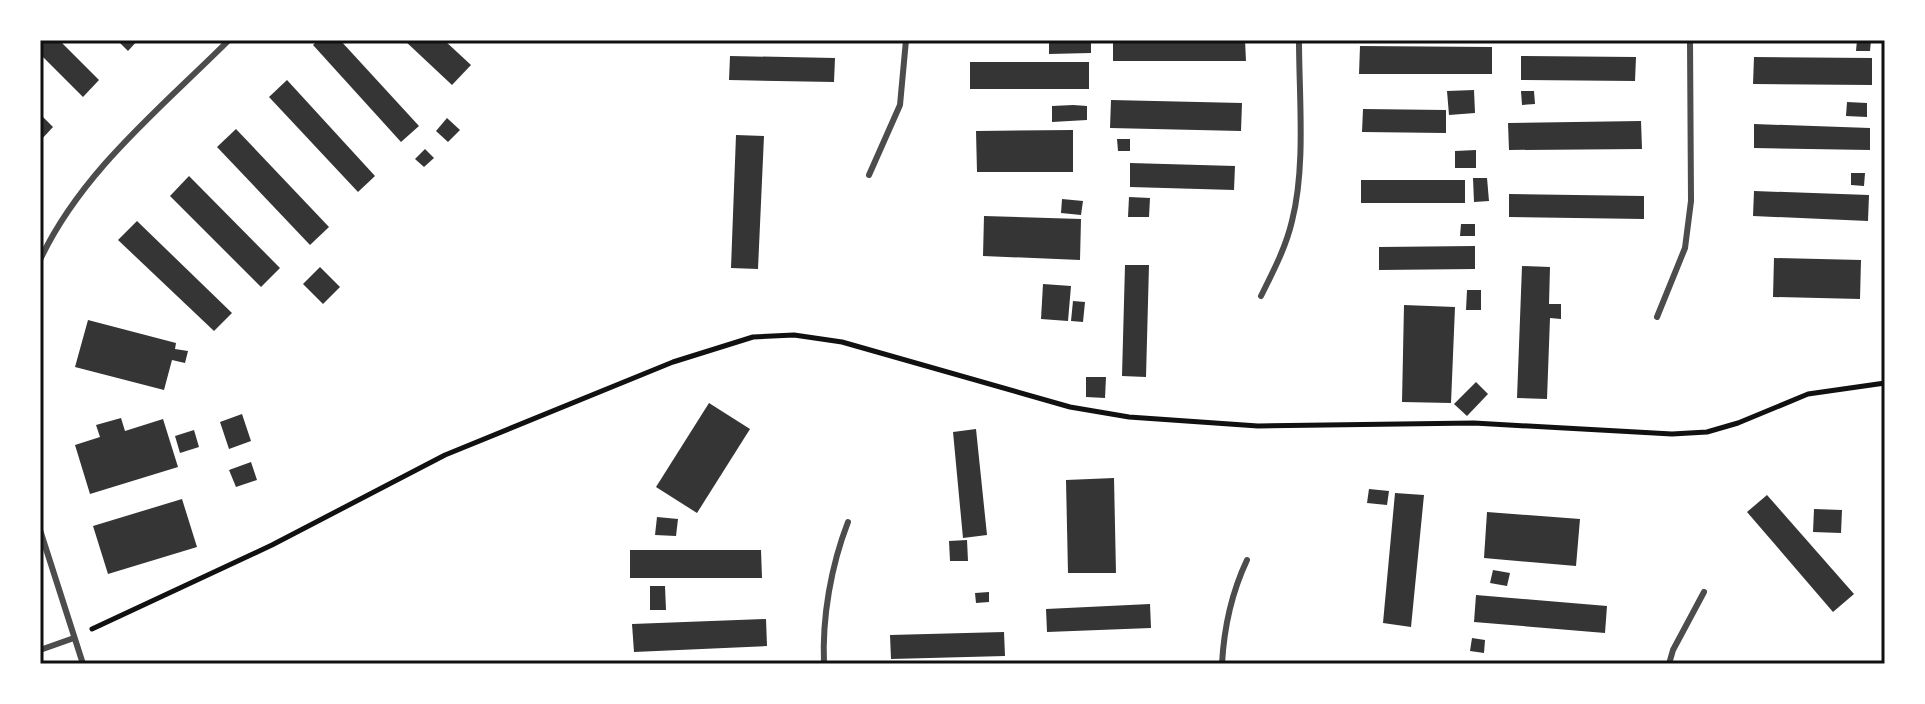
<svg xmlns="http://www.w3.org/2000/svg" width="1925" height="704" font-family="'DejaVu Sans',sans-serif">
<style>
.building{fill:#353535}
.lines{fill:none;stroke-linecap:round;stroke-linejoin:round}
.path{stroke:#111;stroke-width:5}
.service{stroke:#4c4c4c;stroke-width:6}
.neatline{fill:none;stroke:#111;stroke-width:3}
</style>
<rect width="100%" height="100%" fill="#fff"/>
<g class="building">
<path d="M40,40H59L99,80L83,97L40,54Z"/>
<path d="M117,40H138L128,51Z"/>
<path d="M318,40H340L419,126L401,142L313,45Z"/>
<path d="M404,40H444L471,65L452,85Z"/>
<path d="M1049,40H1091V53L1049,54Z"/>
<path d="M1113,40H1245L1246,61H1113Z"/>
<path d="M1857,40H1871L1870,51H1856Z"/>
<path d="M1360,46L1492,47V74H1359Z"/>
<path d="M730,56L835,58L834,82L729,80Z"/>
<path d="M1521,56L1636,57L1635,81L1521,80Z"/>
<path d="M1754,57L1872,58V85L1753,84Z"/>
<rect x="970" y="62" width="119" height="27"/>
<path d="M287,80L375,176L358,192L269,97Z"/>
<path d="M1474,90L1475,113L1449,115L1447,91Z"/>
<path d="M1521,91H1534L1535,104L1522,105Z"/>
<path d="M1111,100L1242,103L1241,131L1110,128Z"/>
<path d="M1847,102L1867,103V117L1846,116Z"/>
<path d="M1073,105L1087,106V120L1052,122V106Z"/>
<path d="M1363,109L1446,110V133L1362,132Z"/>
<path d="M40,114L53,127L40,141Z"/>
<path d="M447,118L460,130L448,142L436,131Z"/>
<path d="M1641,121L1642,149L1509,150L1508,123Z"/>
<path d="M1754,124L1870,128V150L1754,148Z"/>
<path d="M236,129L329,227L310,245L217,147Z"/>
<path d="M1073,130V172H977L976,131Z"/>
<path d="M736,135L764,136L758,269L731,268Z"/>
<path d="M1117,139H1130V151H1118Z"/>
<path d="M425,149L434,158L424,167L415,159Z"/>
<path d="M1476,150V168H1455V151Z"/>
<path d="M1130,163L1235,166L1234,190L1130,187Z"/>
<path d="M1851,173H1865L1864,186L1851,185Z"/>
<path d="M189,176L280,268L261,287L170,196Z"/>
<path d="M1473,178H1487L1489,201L1474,202Z"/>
<rect x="1361" y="180" width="104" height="23"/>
<path d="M1754,191L1869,195L1868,221L1753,216Z"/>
<path d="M1509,194L1644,196V219L1509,217Z"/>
<path d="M1129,197L1150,198L1149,217H1128Z"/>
<path d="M1062,199L1083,201L1081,215L1061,213Z"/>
<path d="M984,216L1081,219L1080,260L983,256Z"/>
<path d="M137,221L232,313L214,331L118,240Z"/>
<path d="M1461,224H1475V236H1460Z"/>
<path d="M1475,246V269L1379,270V247Z"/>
<path d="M1774,258L1861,260L1860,299L1773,297Z"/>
<path d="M1125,265H1149L1146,377L1122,376Z"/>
<path d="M1522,266L1550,267L1549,304H1561V319L1550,318L1547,399L1517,398Z"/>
<path d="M320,267L340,287L323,304L303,284Z"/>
<path d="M1043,284L1071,286L1068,321L1041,319Z"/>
<path d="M1467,290H1481V310H1466Z"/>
<path d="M1073,301L1085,302L1083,322L1071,321Z"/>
<path d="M1404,305L1455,307L1451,403L1402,402Z"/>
<path d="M88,320L176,343L175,349L188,351L185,363L172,360L164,390L75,367Z"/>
<path d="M1086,377H1106L1105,398L1086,397Z"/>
<path d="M1476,382L1488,394L1467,416L1454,404Z"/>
<path d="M709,403L750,429L697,513L656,487Z"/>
<path d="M242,414L251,441L229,449L220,422Z"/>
<path d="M121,418L125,431L163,419L178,467L90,494L75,445L100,437L96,425Z"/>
<path d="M976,429L987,535L963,538L953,432Z"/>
<path d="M194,430L199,447L180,453L175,436Z"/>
<path d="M251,462L257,480L236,487L229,470Z"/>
<path d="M1114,478L1116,573H1068L1066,480Z"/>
<path d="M1369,489L1389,491L1387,505L1367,503Z"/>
<path d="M1395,493L1424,495L1411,627L1383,623Z"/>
<path d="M1767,495L1854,594L1833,612L1747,512Z"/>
<path d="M182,499L197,547L108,574L93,526Z"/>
<path d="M1814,509L1842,510L1841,533L1813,532Z"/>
<path d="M1487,512L1580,519L1576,566L1484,558Z"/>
<path d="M657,517L678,519L676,536L655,535Z"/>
<path d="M967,540L968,561H950L949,541Z"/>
<path d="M630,550H761L762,578H630Z"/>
<path d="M1493,570L1510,573L1507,586L1490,583Z"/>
<path d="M650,586H665L666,610H650Z"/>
<path d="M989,592V602L976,603L975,593Z"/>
<path d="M1476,595L1607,606L1605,633L1474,622Z"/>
<path d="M1150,604L1151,628L1047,632L1046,609Z"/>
<path d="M766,619L767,646L634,652L632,624Z"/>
<path d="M1004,632L1005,656L891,659L890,635Z"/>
<path d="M1472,638L1485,640L1484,653L1470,651Z"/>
</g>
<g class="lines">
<path class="path" d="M92,629L272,545L445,455L673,362L753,337L794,335L842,342L1070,407L1129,417L1258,426L1474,423L1672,434L1707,432L1738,423L1808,394L1885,383"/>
<g class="service">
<path d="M869,175L900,105L906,40"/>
<path d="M40,260C81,172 161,108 229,40"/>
<path d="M1261,296C1273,272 1286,247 1292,221C1306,166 1299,97 1299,40"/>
<path d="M1657,317L1685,248L1691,201L1690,40"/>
<path d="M40,530L83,664"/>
<path d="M40,650L74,638"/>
<path d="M824,664C822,617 831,566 848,522"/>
<path d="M1222,664C1224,627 1231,594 1247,560"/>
<path d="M1669,664L1673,650L1704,592"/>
</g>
</g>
<rect width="1925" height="704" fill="none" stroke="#ffffff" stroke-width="84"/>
<rect x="42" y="42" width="1841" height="620" class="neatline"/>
</svg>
